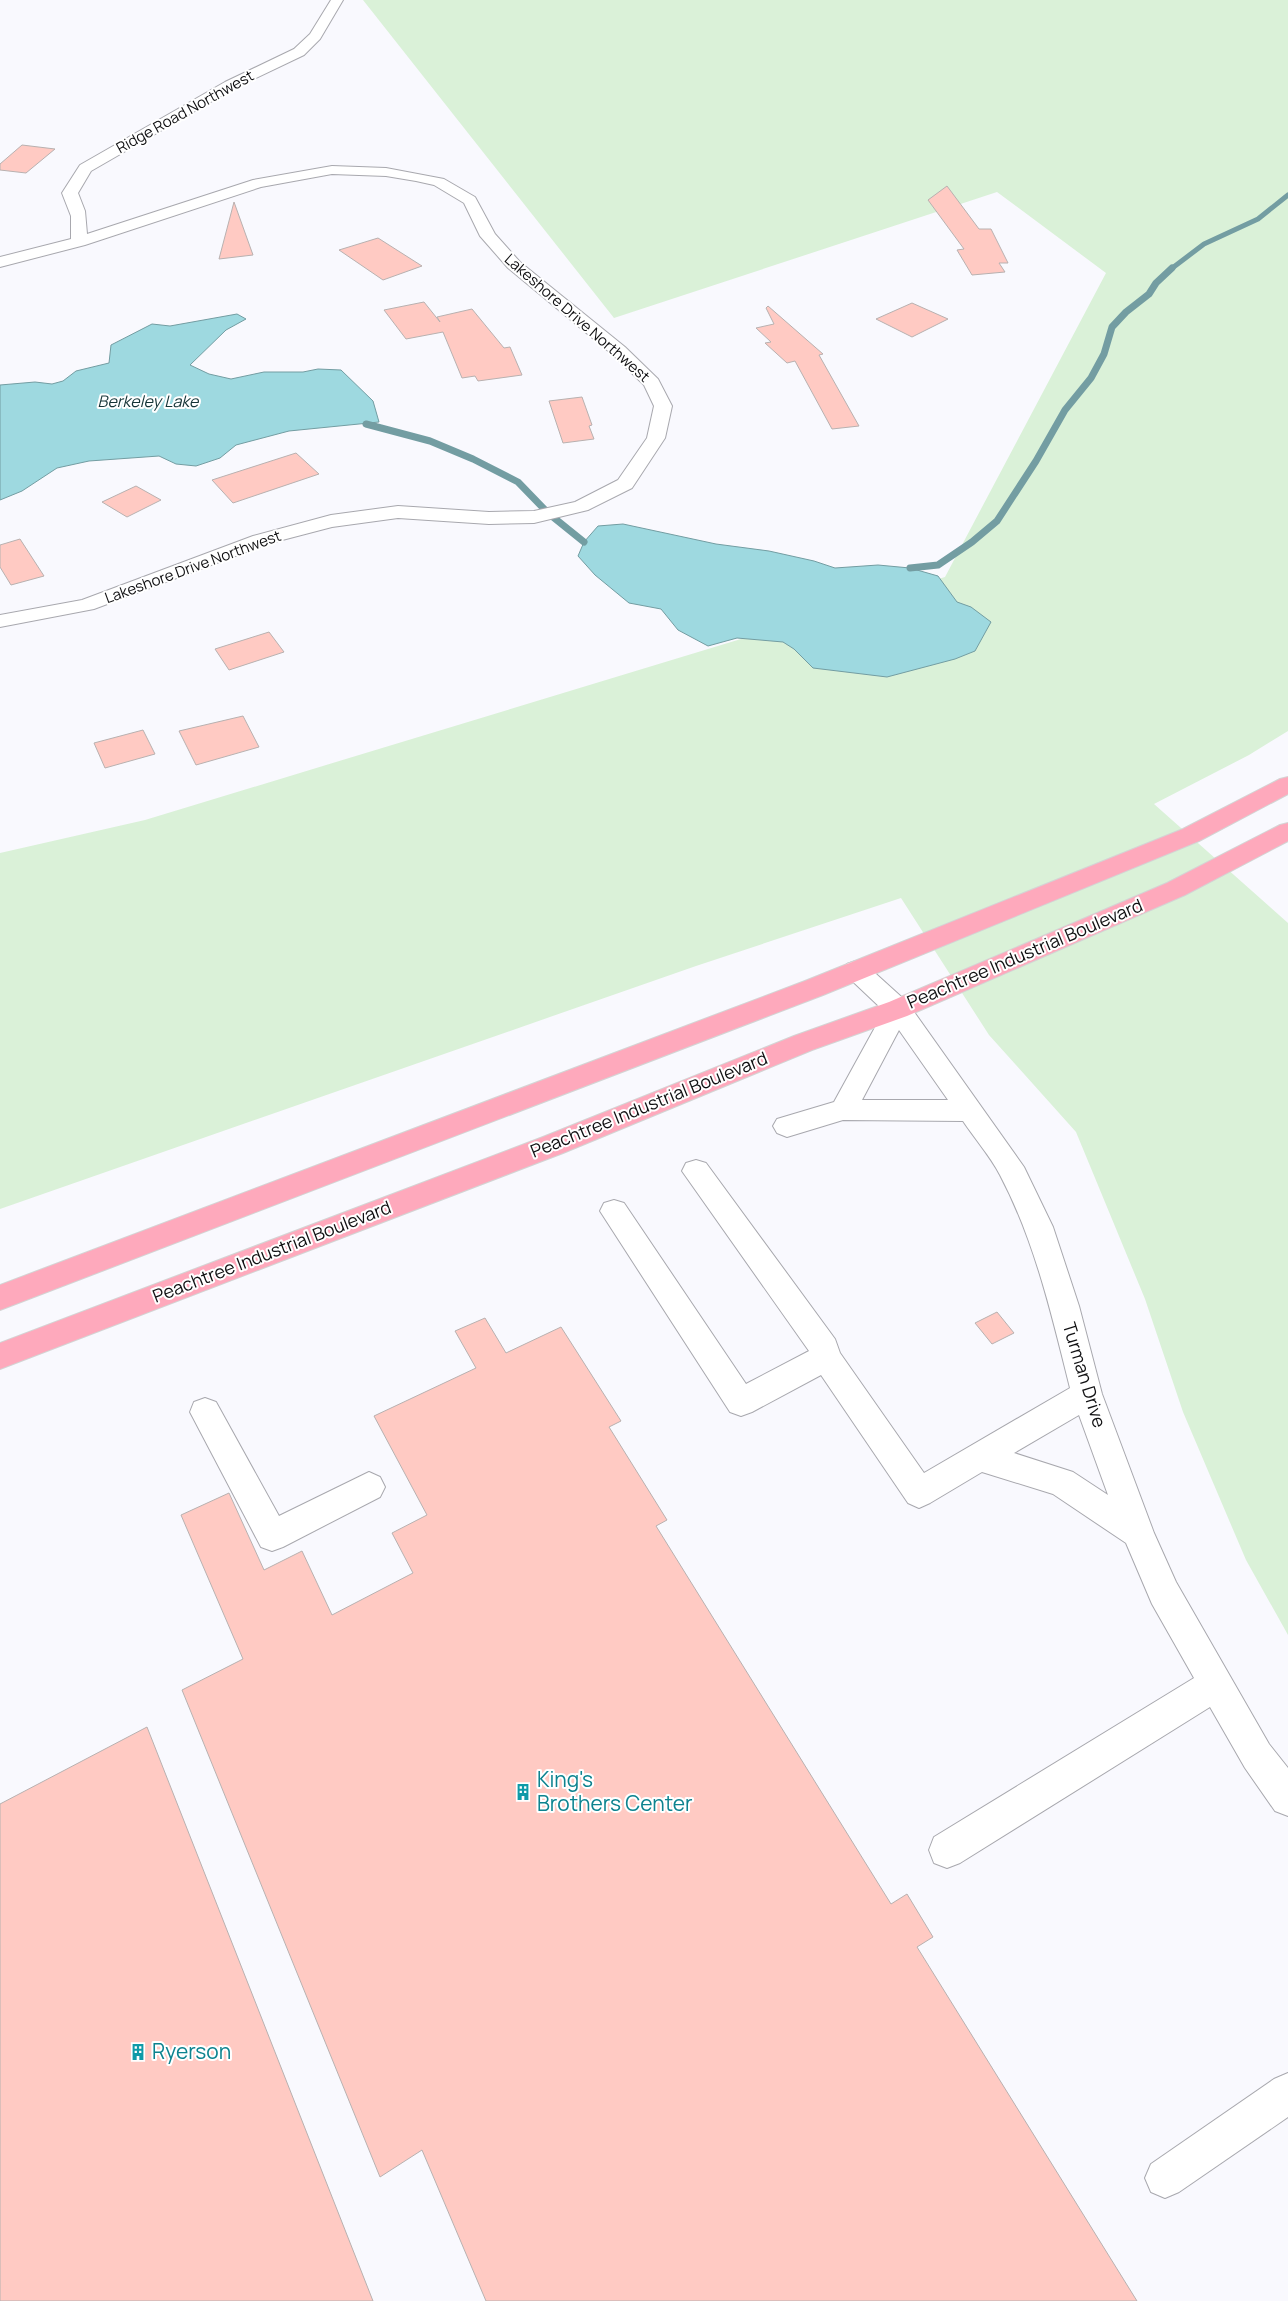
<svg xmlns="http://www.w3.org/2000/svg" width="1288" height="2301" font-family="Manrope,sans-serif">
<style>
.green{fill:#daf1d8}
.water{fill:#9ed9e0;stroke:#739da2}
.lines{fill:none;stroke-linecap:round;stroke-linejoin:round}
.stream-far1{stroke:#739da2;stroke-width:5}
.stream{stroke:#739da2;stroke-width:7}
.building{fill:#ffcac3;stroke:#b8b1b0}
.minor-casing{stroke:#a8a8ae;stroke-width:2}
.highway-casing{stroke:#d4d4d4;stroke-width:2}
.minor{fill:#fff;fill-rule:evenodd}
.highway{fill:#fea9bc;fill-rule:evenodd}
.labels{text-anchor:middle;stroke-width:4;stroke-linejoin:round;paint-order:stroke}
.far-street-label{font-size:15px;fill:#101012;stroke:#fff}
.far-water-label{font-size:16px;font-style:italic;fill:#143336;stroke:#fff}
.street-label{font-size:18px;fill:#101012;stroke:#fff}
.near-culture-label{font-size:21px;fill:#0d838f;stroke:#fff;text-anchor:start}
</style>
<rect width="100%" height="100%" fill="#f9f9fe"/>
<path class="green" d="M363,0H1288V731L1249,755L1154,804L1288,923V1635L1246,1560L1183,1412L1145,1299L1076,1132L989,1035L901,898L696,966L0,1209V853L145,820L945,577L1106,273L997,192L614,318Z"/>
<g class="water">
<path d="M237,314L246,319L226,330L190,365L209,374L231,379L264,372H303L318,369L341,370L373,401L379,422L289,431L236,445L220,458L196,466L176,464L159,456L89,461L57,468L22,491L0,500V385L35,382L52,384L63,381L76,371L109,363L111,345L152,324L170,326Z"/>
<path d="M623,524L716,544L769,551L814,561L835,568L878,565L910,568L938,576L957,602L971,607L991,622L975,651L955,659L887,677L813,668L794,649L783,642L737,638L708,646L678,630L661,609L629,603L595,575L578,556L584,542L598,526Z"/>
</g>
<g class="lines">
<path class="stream-far1" d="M1171,269L1204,244L1258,219L1288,195"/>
<g class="stream">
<path d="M366,424L430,441L473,459L518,482L548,513L584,542"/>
<path d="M910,568L938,565L972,542L997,521L1036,461L1065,410L1091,378L1104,354L1112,327L1126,312L1149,294L1156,283L1172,268"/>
</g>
</g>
<g class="building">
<path d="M22,145L55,149L26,173L0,170V164Z"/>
<path d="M947,186L979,229H991L1008,263H999L1005,272L972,275L957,250L964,249L928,200Z"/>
<path d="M234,202L253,255L219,259Z"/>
<path d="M378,238L422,266L383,280L339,250Z"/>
<path d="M424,302L440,322L437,317L472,309L504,348L510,347L522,375L478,381L475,376L462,378L443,332L406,339L384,310Z"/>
<path d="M912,303L948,319L912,337L876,319Z"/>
<path d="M768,306L823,354L819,355L859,426L832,429L795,361L787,363L765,343L771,342L756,328L774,324L766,308Z"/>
<path d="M582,397L592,425L589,426L594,439L563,443L549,401Z"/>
<path d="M296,453L319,474L233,503L212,480Z"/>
<path d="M136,486L161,500L127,517L102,502Z"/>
<path d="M20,539L44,576L11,585L0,567V545Z"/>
<path d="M269,632L284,652L229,670L215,649Z"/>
<path d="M243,716L259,747L196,765L179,731Z"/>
<path d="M143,730L155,754L105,768L94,743Z"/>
<path d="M997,1312L1014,1333L992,1344L975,1323Z"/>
<path d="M485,1318L506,1353L561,1327L621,1421L609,1427L667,1520L656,1526L891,1904L907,1894L933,1937L917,1947L1137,2301H486L422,2150L380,2177L182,1690L243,1659L181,1515L229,1493L264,1570L302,1551L332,1615L413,1573L392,1533L427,1515L374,1416L476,1368L455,1331Z"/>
<path d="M147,1727L373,2301H0V1804Z"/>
</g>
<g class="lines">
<g class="minor-casing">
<g id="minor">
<path d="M331,0H343L320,39L304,55L235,88L91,171L78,193L85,211L87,234L253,180L332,166L386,168L444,179L475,197L495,234L520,262L625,347L658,379L672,406L665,438L632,488L588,510L534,523L489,524L398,518L332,527L267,544L94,609L0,627V615L82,600L253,536L331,515L398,506L489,512L534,511L575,502L618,480L647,438L654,406L644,385L613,355L508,268L480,236L464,203L434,185L416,181L386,176L332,174L261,187L85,245L0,267V257L71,239V216L62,193L80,165L225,82L294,49L310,34Z"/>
<path d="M856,961L865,964L907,1002L1024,1167L1053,1227L1079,1306L1102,1394L1154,1533L1176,1582L1269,1744L1288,1768V1816L1275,1811L1245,1768L1210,1707L960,1863L947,1868L934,1863L929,1850L934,1837L1194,1678L1152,1604L1126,1543L1053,1494L982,1472L930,1503L919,1508L908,1503L821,1375L752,1412L741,1416L730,1412L600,1211L604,1203L614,1200L624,1203L746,1384L809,1351L682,1171L686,1163L696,1160L706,1163L835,1339L840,1353L924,1473L1070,1388C1052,1316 1035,1241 1000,1175C990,1156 975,1139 963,1121L843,1120L787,1137L777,1133L773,1126L777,1119L834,1102L884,1011L847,976L843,970L847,964ZM899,1030L948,1100H862ZM1079,1415L1108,1495L1073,1472L1014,1453Z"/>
<path d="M205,1398L216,1402L279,1516L369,1472L380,1477L385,1487L380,1497L283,1547L272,1551L261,1547L190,1412L194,1402Z"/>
<path d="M1288,2073V2117L1179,2192L1165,2198L1151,2192L1145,2178L1151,2164L1274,2079Z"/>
</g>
</g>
<g class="highway-casing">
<g id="highway">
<path d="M1288,777V794L1199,841L823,995L0,1310V1285L805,981L1183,829L1280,779Z"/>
<path d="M1288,823V841L1185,895L907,1016L812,1050L563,1153L0,1369V1343L543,1137L794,1036L889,1002L1167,883L1280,825Z"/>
</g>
</g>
<use href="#minor" class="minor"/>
<use href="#highway" class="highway"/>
</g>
<defs>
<g id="building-bare" transform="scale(1.35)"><path d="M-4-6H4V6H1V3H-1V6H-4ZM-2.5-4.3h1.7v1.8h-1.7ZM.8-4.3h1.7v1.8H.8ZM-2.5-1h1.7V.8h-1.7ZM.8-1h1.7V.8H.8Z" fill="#0f9aa8" stroke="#fff" stroke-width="2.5" paint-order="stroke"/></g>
</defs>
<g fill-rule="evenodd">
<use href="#building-bare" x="523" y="1792"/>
<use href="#building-bare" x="138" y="2052"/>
</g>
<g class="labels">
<g class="far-street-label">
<text transform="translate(185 112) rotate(-29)" y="5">Ridge Road Northwest</text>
<text transform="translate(577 318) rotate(41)" y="5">Lakeshore Drive Northwest</text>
<text transform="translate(193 567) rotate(-20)" y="5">Lakeshore Drive Northwest</text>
</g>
<g class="far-water-label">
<text x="148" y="407">Berkeley Lake</text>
</g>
<g class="street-label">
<text transform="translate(1025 954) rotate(-23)" y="6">Peachtree Industrial Boulevard</text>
<text transform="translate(649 1105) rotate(-22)" y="6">Peachtree Industrial Boulevard</text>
<text transform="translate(272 1252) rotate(-21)" y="6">Peachtree Industrial Boulevard</text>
<text transform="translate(1084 1375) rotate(73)" y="6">Turman Drive</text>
</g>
<g class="near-culture-label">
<text x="537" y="1787">King's<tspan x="537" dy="24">Brothers Center</tspan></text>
<text x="152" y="2059">Ryerson</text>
</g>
</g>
</svg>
